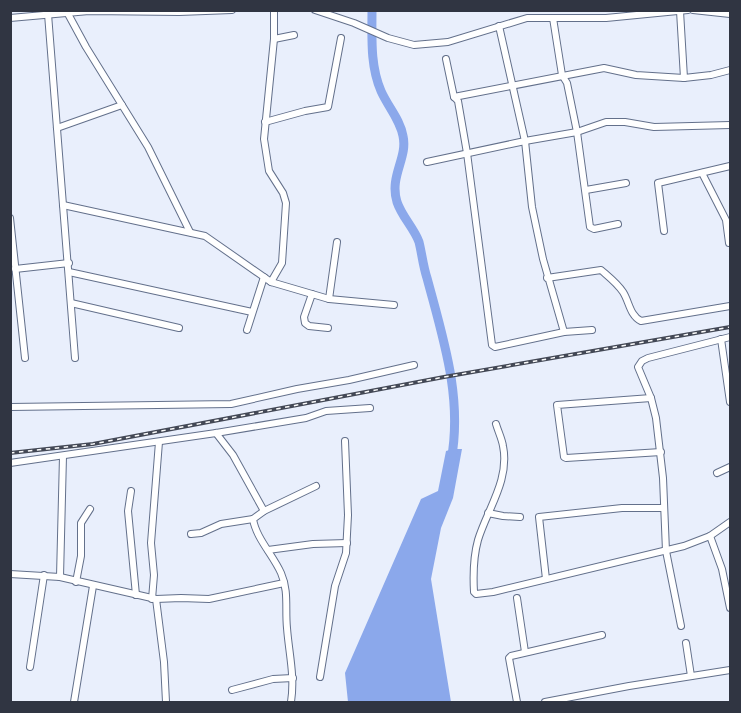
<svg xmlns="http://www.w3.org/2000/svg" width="741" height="713" font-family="'Nunito Sans',sans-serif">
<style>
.water{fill:#8ba8eb}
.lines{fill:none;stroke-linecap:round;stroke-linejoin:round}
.river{stroke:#8ba8eb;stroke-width:9}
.minor-casing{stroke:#63708b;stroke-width:8}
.minor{stroke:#fff;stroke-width:6}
.rail-casing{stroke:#434855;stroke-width:4}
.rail{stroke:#fcfcfc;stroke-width:1.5;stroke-dasharray:4.5;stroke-linecap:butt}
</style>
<rect width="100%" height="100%" fill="#e9effc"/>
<path class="water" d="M453,449H462L453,498L441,528L431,579L451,702H348L345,673L421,499L438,491L446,451Z"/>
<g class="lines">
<path class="river" d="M372,10C372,37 370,66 381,91C388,107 400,119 403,136C408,158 389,176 397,202C402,217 414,228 419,242C422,254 423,266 427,278C443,338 463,398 451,461"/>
<g class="minor-casing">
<g id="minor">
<path d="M315,10L354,23L388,38L414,45L448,42L527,18H606L688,10"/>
<path d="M693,10L730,14"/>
<path d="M680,11L684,78"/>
<path d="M67,12L86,47L148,147L190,232"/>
<path d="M48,14L75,358"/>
<path d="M10,18L89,11L179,12L232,10"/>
<path d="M553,18L562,75L567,83L577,132L590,227L594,229L618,224"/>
<path d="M499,26L525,141L532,207L543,259L564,332"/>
<path d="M274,39L294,35"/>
<path d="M446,59L454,97L458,101L467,153L492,345L495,347L564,332L592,330"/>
<path d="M454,97L604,68L636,75L684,78L711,75L730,70"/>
<path d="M265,122L305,111L328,107L341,38"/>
<path d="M57,128L122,105"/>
<path d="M427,162L525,141L577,132L606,122H625L654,127L730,125"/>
<path d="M702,173L726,220L729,243"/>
<path d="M586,190L626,183"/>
<path d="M63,205L205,236L271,282L329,299L394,305"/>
<path d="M10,218L25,358"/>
<path d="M664,231L658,183L730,166"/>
<path d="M15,269L69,263"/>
<path d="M69,272L252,312"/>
<path d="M547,278L601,270C609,277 617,283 623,292C629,301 630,316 641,321L730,306"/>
<path d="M271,282L282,263L286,203L283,193L269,171L264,139L274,39V10"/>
<path d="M312,294L304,317L305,323L309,326L328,328"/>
<path d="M329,299L337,242"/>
<path d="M71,303L179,328"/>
<path d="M247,330L264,277"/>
<path d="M721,339L730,402"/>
<path d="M651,398L557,405L564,457L566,458L661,452"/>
<path d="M10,407L231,404L297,389L349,380L414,365"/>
<path d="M496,424C498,431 502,439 503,446C510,480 487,510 478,540C473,558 473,574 474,592L476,594L493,592L684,546L710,536L730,522"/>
<path d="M216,433L233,455L264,511"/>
<path d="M10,463L216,433L306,418L326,411L370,408"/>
<path d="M717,473L730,467"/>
<path d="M131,491L128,511L136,595"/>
<path d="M488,513L503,516L520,517"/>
<path d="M191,534L201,533L221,524L253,519"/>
<path d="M710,536L722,569L730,608"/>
<path d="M268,550L313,544L347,543"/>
<path d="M10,574L60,577L156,599L181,598L209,599L284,583"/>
<path d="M60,577L63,456"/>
<path d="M546,579L539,517L622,508H663"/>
<path d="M76,582L81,556V523L90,509"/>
<path d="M517,598L525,652"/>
<path d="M152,599L154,575L151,543L159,442"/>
<path d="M156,599L164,662L166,702"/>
<path d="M681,626L666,551L663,478L656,418L651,398L638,367L642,361L648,358L730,337"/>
<path d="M686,643L691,676"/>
<path d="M30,667L44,575"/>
<path d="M320,677L335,586L346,553L348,515L345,441"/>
<path d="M232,690L273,679L293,678"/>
<path d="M74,702L93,586"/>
<path d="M291,702C295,676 289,654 287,628C285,609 289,591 281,573C273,555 256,538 253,519L264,511L316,486"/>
<path d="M517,702L509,658L511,656L602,635"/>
<path d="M545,702L629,686L730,670"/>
</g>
</g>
<use href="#minor" class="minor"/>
<g class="rail-casing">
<path id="rail" d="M10,453L93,444L444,377L730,327"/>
</g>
<use href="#rail" class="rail"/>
</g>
<rect width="741" height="713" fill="none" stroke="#303542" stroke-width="24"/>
</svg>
